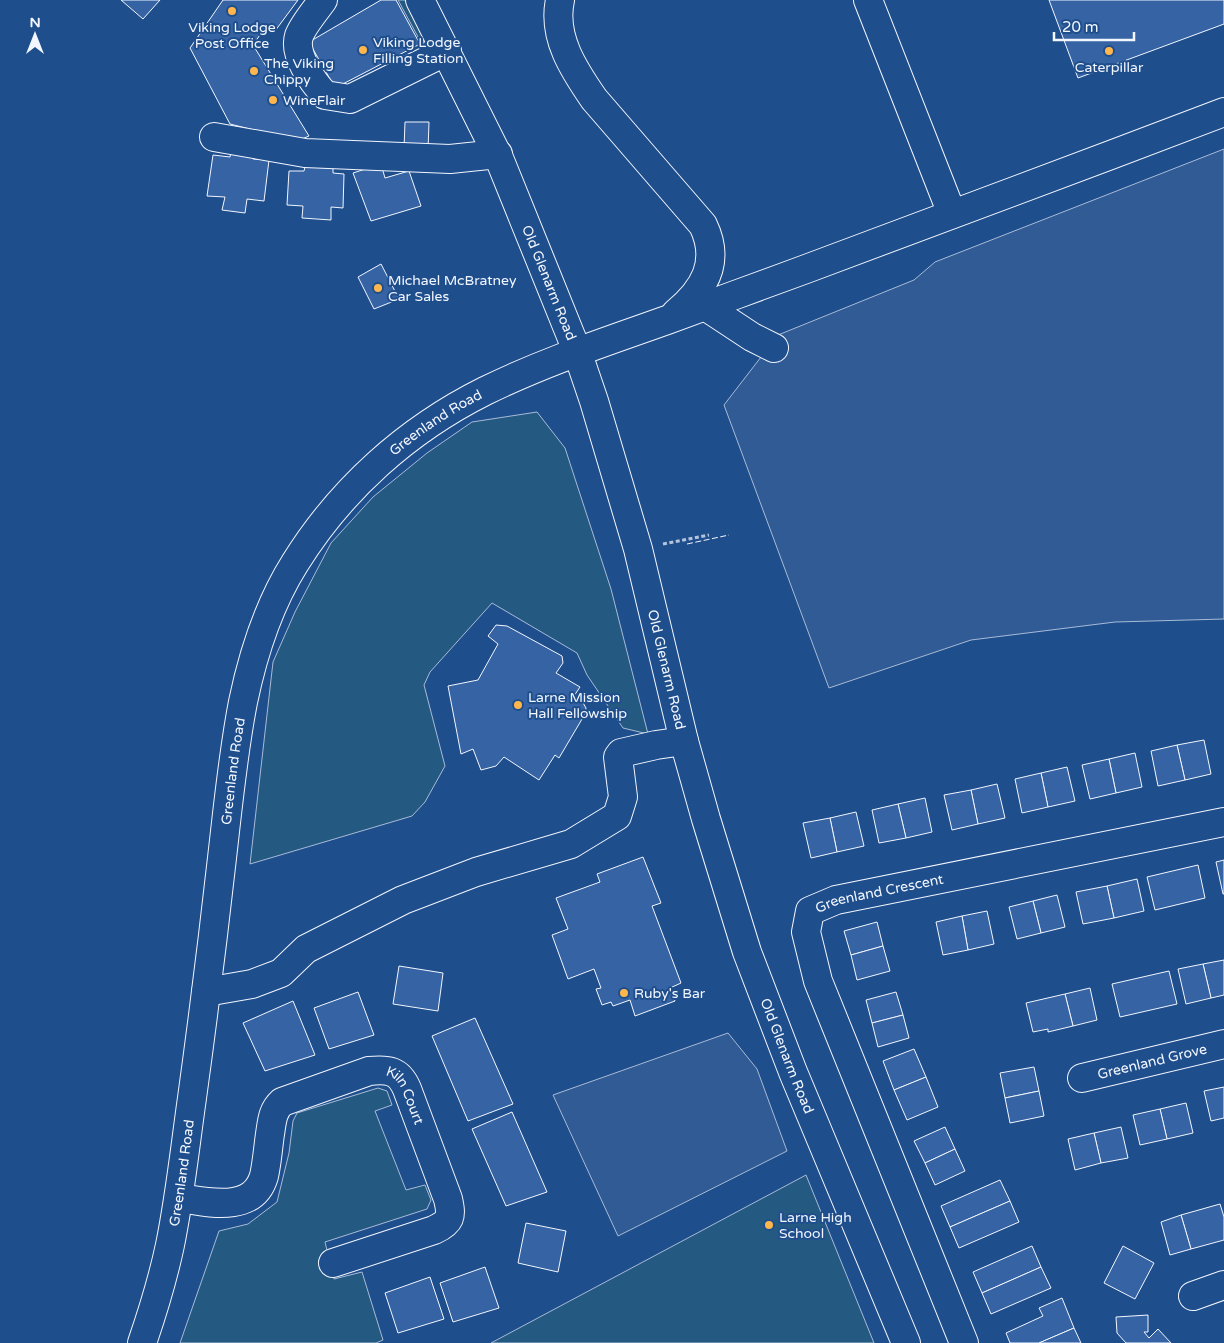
<svg xmlns="http://www.w3.org/2000/svg" width="1224" height="1343" font-family="'Varela Round',sans-serif">
<style>
.green{fill:#245a82;stroke:#a8bbd7}
.parking{fill:#305b95;stroke:#a8bbd7}
.building{fill:#3563a3;stroke:#f2f6ff}
.lines{fill:none;stroke-linecap:round;stroke-linejoin:round}
.minor-casing{stroke:#f2f6ff;stroke-width:30}
.path{stroke:#b3c4dc;stroke-width:3;stroke-dasharray:4 2.5;stroke-linecap:butt}
.minor{stroke:#1f4e8c;stroke-width:28}
.fence{stroke:#f2f6ff;stroke-width:1;stroke-dasharray:6 2.5;stroke-linecap:butt}
.poi-dot{fill:#ffb74d;stroke:#1f4e8c;stroke-width:2}
.labels{text-anchor:middle;stroke-width:4;stroke-linejoin:round;paint-order:stroke}
.poi-label{font-size:14px;fill:#f2f6ff;stroke:#1f4e8c;text-anchor:start}
.street-label{font-size:14px;fill:#f2f6ff;stroke:#1f4e8c}
</style>
<rect width="100%" height="100%" fill="#1f4e8c"/>
<g class="green">
<path d="M398,0H405L424,37L423,46Z"/>
<path d="M537,412L565,448L611,589L648,734L623,728L587,675L577,653L492,603L430,672L424,685L445,766L425,802L412,816L250,864L273,662L295,612L331,543L373,497L427,453L472,422Z"/>
<path d="M378,1088L387,1091L392,1105L375,1111L406,1190L425,1185L431,1200L427,1209L325,1242L334,1279L362,1272L383,1340L376,1343H180L219,1231L248,1224L277,1202L289,1153L293,1121L297,1113Z"/>
<path d="M806,1175L874,1343H491Z"/>
</g>
<g class="parking">
<path d="M1224,149V619L1115,622L971,640L829,688L724,405L778,335L914,280L935,262Z"/>
<path d="M728,1033L757,1069L787,1151L618,1236L553,1095Z"/>
</g>
<g class="building">
<path d="M121,0H160L143,19Z"/>
<path d="M223,0H298L275,31L266,26L253,45L309,136L297,141L230,124L190,48Z"/>
<path d="M381,0H396L420,44L335,88L309,42Z"/>
<path d="M1049,0H1224V24L1078,78Z"/>
<path d="M405,122H429L428,150L404,149Z"/>
<path d="M231,151L254,153L253,159L269,160L264,201L247,199L245,213L222,210L225,197L207,196L213,155L230,157Z"/>
<path d="M381,164L385,178L409,171L421,206L371,221L353,173Z"/>
<path d="M305,167L333,168V173L344,174L343,208L331,207V220L302,218L303,206L287,205L289,171H304Z"/>
<path d="M381,264L399,299L374,309L358,277Z"/>
<path d="M496,625L507,626L562,656L563,663L556,673L580,687L574,696L582,701L586,708L585,714L559,758L555,755L539,780L504,757L496,766L481,770L473,749L461,754L448,686L478,680L498,644L488,636Z"/>
<path d="M1204,740L1211,774L1185,780L1177,745Z"/>
<path d="M1177,745L1185,780L1158,786L1151,751Z"/>
<path d="M1135,753L1142,787L1116,793L1109,759Z"/>
<path d="M1109,759L1116,793L1090,799L1082,765Z"/>
<path d="M1067,767L1075,801L1048,807L1041,773Z"/>
<path d="M1041,773L1048,807L1022,813L1015,779Z"/>
<path d="M997,784L1005,818L978,824L971,790Z"/>
<path d="M971,790L978,824L952,830L944,795Z"/>
<path d="M925,798L932,832L906,838L898,804Z"/>
<path d="M898,804L906,838L879,843L872,810Z"/>
<path d="M856,812L864,846L837,852L830,818Z"/>
<path d="M830,818L837,852L811,858L803,823Z"/>
<path d="M643,857L661,903L652,906L681,983L670,988L675,1001L635,1016L630,1000L613,1006L611,1002L602,1005L596,989L601,988L594,969L568,979L552,935L568,929L556,898L600,882L597,874Z"/>
<path d="M1224,860V894H1223L1216,862Z"/>
<path d="M1198,865L1205,898L1155,910L1147,877Z"/>
<path d="M1137,879L1144,911L1114,918L1107,886Z"/>
<path d="M1107,886L1114,918L1083,924L1076,892Z"/>
<path d="M1057,895L1065,927L1041,933L1033,901Z"/>
<path d="M1033,901L1041,933L1017,939L1009,907Z"/>
<path d="M987,911L994,944L968,950L962,916Z"/>
<path d="M962,916L968,950L943,955L936,922Z"/>
<path d="M877,922L883,946L851,955L844,931Z"/>
<path d="M883,946L890,971L857,980L851,955Z"/>
<path d="M1224,960V995L1211,998L1203,964Z"/>
<path d="M1203,964L1211,998L1186,1004L1178,969Z"/>
<path d="M399,966L443,973L438,1011L393,1004Z"/>
<path d="M1169,971L1177,1004L1120,1017L1112,984Z"/>
<path d="M1090,988L1097,1020L1073,1026L1065,994Z"/>
<path d="M358,992L374,1035L329,1049L314,1008Z"/>
<path d="M896,992L903,1015L872,1023L866,1000Z"/>
<path d="M1065,994L1073,1026L1048,1032V1029L1033,1032L1026,1003Z"/>
<path d="M293,1001L315,1055L265,1071L243,1023Z"/>
<path d="M903,1015L909,1038L878,1047L872,1023Z"/>
<path d="M475,1018L513,1104L468,1121L432,1036Z"/>
<path d="M914,1049L926,1077L894,1090L883,1061Z"/>
<path d="M1034,1067L1039,1091L1005,1098L1000,1073Z"/>
<path d="M926,1077L938,1107L907,1120L894,1090Z"/>
<path d="M1224,1087V1118L1211,1121L1204,1091Z"/>
<path d="M1039,1091L1044,1116L1010,1123L1005,1098Z"/>
<path d="M1186,1103L1193,1133L1167,1139L1160,1109Z"/>
<path d="M1160,1109L1167,1139L1140,1145L1133,1115Z"/>
<path d="M512,1112L547,1192L506,1206L472,1129Z"/>
<path d="M945,1127L955,1149L925,1163L914,1141Z"/>
<path d="M1121,1127L1128,1158L1101,1163L1094,1133Z"/>
<path d="M1094,1133L1101,1163L1075,1170L1068,1139Z"/>
<path d="M955,1149L965,1171L935,1185L925,1163Z"/>
<path d="M1000,1180L1010,1201L950,1227L941,1206Z"/>
<path d="M1010,1201L1019,1222L959,1248L950,1227Z"/>
<path d="M1220,1204L1224,1217V1240L1191,1249L1181,1215Z"/>
<path d="M1181,1215L1191,1249L1170,1255L1161,1222Z"/>
<path d="M526,1223L566,1231L558,1272L518,1263Z"/>
<path d="M1032,1246L1041,1267L982,1293L973,1272Z"/>
<path d="M1123,1246L1154,1263L1135,1299L1104,1283Z"/>
<path d="M485,1267L499,1308L453,1322L440,1283Z"/>
<path d="M1041,1267L1051,1288L991,1314L982,1293Z"/>
<path d="M430,1277L444,1319L398,1333L385,1293Z"/>
<path d="M1062,1298L1074,1328L1039,1343H1010L1006,1333L1043,1316L1039,1308Z"/>
<path d="M1148,1315V1332H1144L1149,1338L1158,1329L1171,1343H1126L1117,1333L1116,1317Z"/>
<path d="M1074,1328L1081,1343H1039Z"/>
</g>
<g class="lines">
<g class="minor-casing">
<g id="minor">
<path d="M323,0C316,10 303,25 299,36C293,55 313,82 325,95L350,99L447,51"/>
<path id="s1" d="M420,0L499,158L577,351L594,401L638,549L684,741L706,819L747,952L793,1072L906,1343"/>
<path d="M560,0C552,37 574,70 594,99L703,225C721,262 704,290 676,313"/>
<path d="M868,0L952,214"/>
<path d="M214,137L305,153L450,159L498,154"/>
<path d="M705,306L752,337L774,348"/>
<path d="M206,992L252,984L281,973L306,949L403,900L476,872L571,844L617,816L623,797L618,757L621,753L656,745L684,741"/>
<path id="s2" d="M1082,1078L1224,1044"/>
<path id="s3" d="M179,1198C207,1202 253,1214 264,1176C267,1163 268,1148 270,1134C272,1122 272,1111 282,1102L369,1071C388,1069 399,1070 407,1089L448,1199C452,1217 451,1222 434,1230L333,1263"/>
<path d="M1193,1296L1224,1285"/>
<path id="s4" d="M142,1343C153,1311 163,1278 170,1245C180,1196 185,1147 192,1098C203,1018 213,938 222,858C228,806 233,753 243,702C253,654 269,604 295,563C341,489 407,430 485,391C544,362 605,342 667,320C713,303 760,286 806,269C946,217 1085,165 1224,112"/>
<path id="s5" d="M964,1343L818,981L806,932L810,911L836,900L1224,822"/>
</g>
</g>
<path class="path" d="M663,544L709,535"/>
<use href="#minor" class="minor"/>
<path class="fence" d="M687,544L729,535"/>
</g>
<g class="poi-dot">
<circle cx="232" cy="11" r="5"/>
<circle cx="363" cy="50" r="5"/>
<circle cx="1109" cy="51" r="5"/>
<circle cx="254" cy="71" r="5"/>
<circle cx="273" cy="100" r="5"/>
<circle cx="378" cy="288" r="5"/>
<circle cx="518" cy="705" r="5"/>
<circle cx="624" cy="993" r="5"/>
<circle cx="769" cy="1225" r="5"/>
</g>
<g class="labels">
<g class="poi-label">
<text x="232" y="32" text-anchor="middle">Viking Lodge<tspan x="232" dy="16">Post Office</tspan></text>
<text x="373" y="47">Viking Lodge<tspan x="373" dy="16">Filling Station</tspan></text>
<text x="264" y="68">The Viking<tspan x="264" dy="16">Chippy</tspan></text>
<text x="1109" y="72" text-anchor="middle">Caterpillar</text>
<text x="283" y="105">WineFlair</text>
<text x="388" y="285">Michael McBratney<tspan x="388" dy="16">Car Sales</tspan></text>
<text x="528" y="702">Larne Mission<tspan x="528" dy="16">Hall Fellowship</tspan></text>
<text x="634" y="998">Ruby's Bar</text>
<text x="779" y="1222">Larne High<tspan x="779" dy="16">School</tspan></text>
</g>
<g class="street-label">
<text dy="5" stroke="none"><textPath href="#s1" startOffset="311">Old Glenarm Road</textPath></text>
<text dy="5" stroke="none"><textPath href="#s4" startOffset="1000">Greenland Road</textPath></text>
<text dy="5" stroke="none"><textPath href="#s1" startOffset="716">Old Glenarm Road</textPath></text>
<text dy="5" stroke="none"><textPath href="#s4" startOffset="580">Greenland Road</textPath></text>
<text dy="5" stroke="none"><textPath href="#s5" startOffset="534">Greenland Crescent</textPath></text>
<text dy="5" stroke="none"><textPath href="#s1" startOffset="1121">Old Glenarm Road</textPath></text>
<text dy="5" stroke="none"><textPath href="#s2" startOffset="72">Greenland Grove</textPath></text>
<text dy="5" stroke="none"><textPath href="#s3" startOffset="318">Kiln Court</textPath></text>
<text dy="5" stroke="none"><textPath href="#s4" startOffset="175">Greenland Road</textPath></text>
</g>
</g>
<g transform="translate(35 35)" stroke="#1f4e8c" stroke-width="4" paint-order="stroke">
<path d="M0-4L9 19L0 12L-9 19Z" fill="#f2f6ff"/>
<text y="-8" font-size="14" font-weight="bold" text-anchor="middle" fill="#f2f6ff">N</text>
</g>
<path d="M1054 32v8h80v-8" fill="none" stroke="#f2f6ff" stroke-width="2.5"/>
<text x="1062" y="32" font-size="15" fill="#f2f6ff" stroke="#1f4e8c" stroke-width="4" paint-order="stroke">20 m</text>
</svg>
